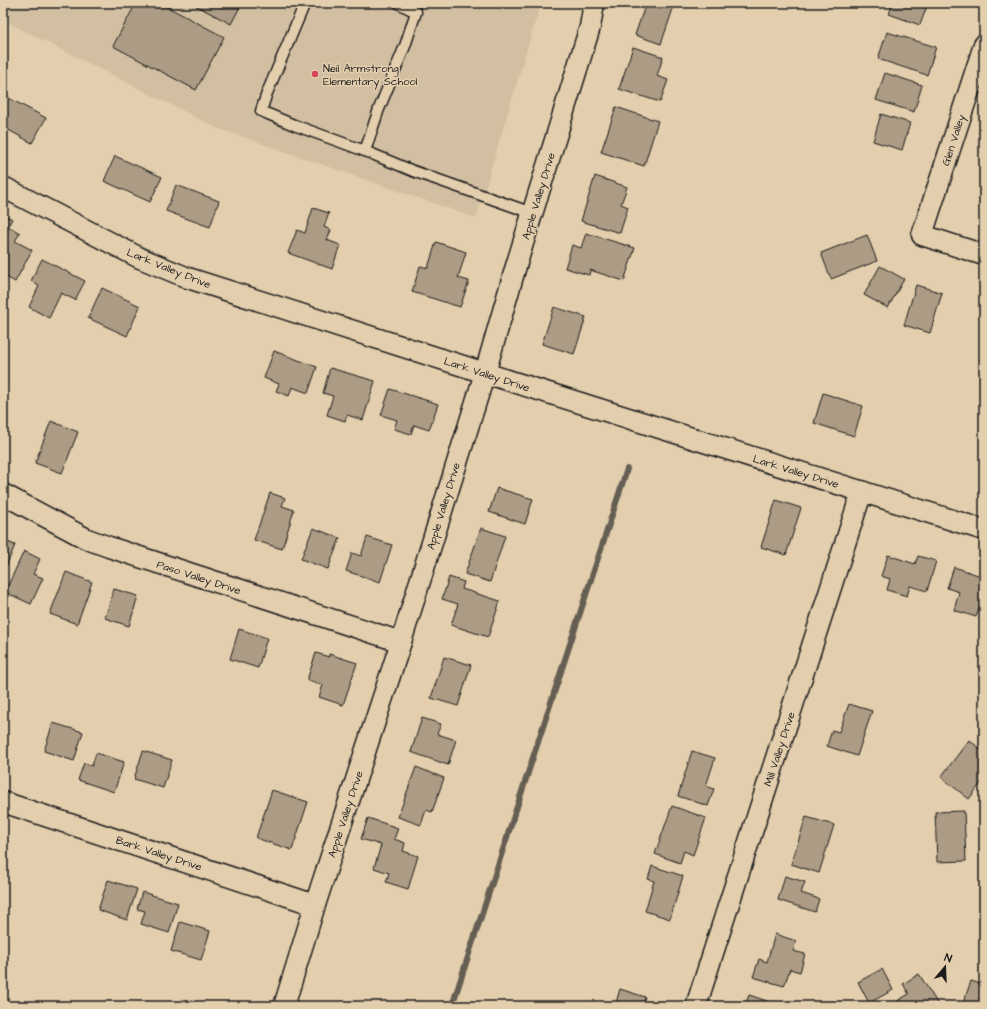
<svg xmlns="http://www.w3.org/2000/svg" width="987" height="1009" font-family="'Architects Daughter',sans-serif">
<style>
.built{fill:#d2bfa1}
.lines{fill:none;stroke-linecap:round;stroke-linejoin:round}
.stream{stroke:#655e52;stroke-width:6}
.building{fill:#ac9c85;stroke:#1c1c1c}
.service-casing{stroke:#1c1c1c;stroke-width:13}
.minor-casing{stroke:#1c1c1c;stroke-width:23}
.service{stroke:#e3cead;stroke-width:10}
.minor{stroke:#e3cead;stroke-width:20}
.poi-dot{fill:#d1495b;stroke:#e3cead;stroke-width:1.5}
.labels{text-anchor:middle;stroke-width:3;stroke-linejoin:round;paint-order:stroke}
.poi-label{font-size:11px;fill:#1c1c1c;stroke:#e3cead;text-anchor:start}
.street-label{font-size:11px;fill:#1c1c1c;stroke:#e3cead}
</style>
<rect width="100%" height="100%" fill="#e3cead"/>
<filter id="ink" filterUnits="userSpaceOnUse"><feTurbulence type="fractalNoise" baseFrequency=".025" numOctaves="2"/><feDisplacementMap in="SourceGraphic" scale="8" xChannelSelector="R" yChannelSelector="G"/><feConvolveMatrix kernelMatrix="1 2 1 2 8 2 1 2 1" color-interpolation-filters="sRGB"/></filter>
<g filter="url(#ink)">
<path class="built" d="M3,3H541L476,218L217,128L3,20Z"/>
<g class="lines">
<path class="stream" d="M452,1006L627,469"/>
</g>
<g class="building">
<path d="M136,3H160L224,37L196,90L113,46Z"/>
<path d="M191,3H242L231,24Z"/>
<path d="M646,3H675L661,44L635,35Z"/>
<path d="M893,3H928L920,25L889,14Z"/>
<path d="M887,32L936,47L927,75L878,59Z"/>
<path d="M633,47L663,57L657,76L668,80L660,102L619,89Z"/>
<path d="M885,73L922,85L914,112L876,100Z"/>
<path d="M5,96L46,118L32,143L3,127V99Z"/>
<path d="M616,107L658,121L644,166L601,152Z"/>
<path d="M881,114L910,123L902,150L873,141Z"/>
<path d="M115,156L162,177L150,202L104,181Z"/>
<path d="M595,176L627,187L621,204L628,207L620,233L581,221Z"/>
<path d="M176,185L219,201L210,227L166,211Z"/>
<path d="M313,208L329,213L324,227L331,230L327,240L340,245L332,269L288,253L297,230L305,233Z"/>
<path d="M3,214L12,219L8,226L20,233L15,241L32,250L15,282L3,275Z"/>
<path d="M586,233L635,248L624,281L590,270L589,275L565,268L572,245L581,248Z"/>
<path d="M867,235L877,261L831,279L821,253Z"/>
<path d="M436,242L466,252L458,278L469,281L460,307L412,292L420,266L428,268Z"/>
<path d="M42,259L85,281L75,300L61,293L49,318L29,307L39,286L31,281Z"/>
<path d="M880,266L904,279L888,308L864,295Z"/>
<path d="M916,285L942,293L930,333L904,325Z"/>
<path d="M102,288L140,306L127,336L88,318Z"/>
<path d="M554,307L586,317L574,354L542,344Z"/>
<path d="M274,351L317,367L308,393L292,387L289,396L276,391L279,384L264,378Z"/>
<path d="M330,368L375,381L363,420L347,415L345,421L327,415L333,396L323,393Z"/>
<path d="M390,389L438,404L429,430L414,425L411,434L394,429L397,420L381,415Z"/>
<path d="M823,393L863,406L854,436L814,423Z"/>
<path d="M51,421L78,432L62,473L35,463Z"/>
<path d="M497,488L533,499L525,524L489,512Z"/>
<path d="M270,493L285,498L282,506L294,510L282,549L254,540Z"/>
<path d="M776,500L801,508L786,555L761,547Z"/>
<path d="M313,528L340,538L328,569L301,559Z"/>
<path d="M481,528L505,536L490,582L465,574Z"/>
<path d="M367,537L392,545L380,582L346,571L352,553L361,556Z"/>
<path d="M3,540L15,545L3,574Z"/>
<path d="M24,551L40,559L33,574L43,578L31,604L5,592Z"/>
<path d="M888,555L915,564L918,556L936,561L927,591L910,586L907,596L887,590L890,579L881,576Z"/>
<path d="M954,567L984,577V592L976,617L954,610L959,592L947,588Z"/>
<path d="M66,572L92,582L77,624L50,614Z"/>
<path d="M449,577L464,582L462,589L500,601L488,637L451,625L458,604L442,599Z"/>
<path d="M114,589L138,596L129,626L105,618Z"/>
<path d="M239,629L267,638L258,668L230,659Z"/>
<path d="M316,653L329,657V654L357,663L343,705L319,697L323,685L307,680Z"/>
<path d="M444,657L471,665L458,706L431,698Z"/>
<path d="M849,704L872,711L857,756L827,746L832,730L839,732Z"/>
<path d="M422,718L441,724L437,734L456,740L448,765L411,752Z"/>
<path d="M53,723L83,732L74,761L44,751Z"/>
<path d="M969,740L984,752V779L969,799L941,777Z"/>
<path d="M143,751L172,760L163,788L134,779Z"/>
<path d="M692,751L715,758L706,786L714,789L708,806L678,796Z"/>
<path d="M96,753L124,762L114,792L78,780L84,763L92,766Z"/>
<path d="M416,767L444,778L432,812L426,810L421,825L398,817Z"/>
<path d="M272,790L308,802L292,850L256,838Z"/>
<path d="M672,806L706,818L693,855L684,851L680,863L655,854Z"/>
<path d="M964,811L966,861L937,862L935,812Z"/>
<path d="M806,817L834,825L819,873L791,864Z"/>
<path d="M368,818L398,828L394,839L405,843L403,851L418,856L408,889L386,882L389,873L374,868L381,845L361,839Z"/>
<path d="M652,866L683,876L670,919L645,911L654,881L648,879Z"/>
<path d="M785,876L805,882L801,893L819,899L815,912L778,900Z"/>
<path d="M108,880L137,889L127,920L98,910Z"/>
<path d="M142,892L178,903L169,933L141,924L145,911L137,909Z"/>
<path d="M180,922L210,931L201,960L171,951Z"/>
<path d="M775,934L796,941L793,951L805,954L800,972L790,969L784,986L753,977L759,959L767,962Z"/>
<path d="M882,969L893,990L869,1003L858,982Z"/>
<path d="M919,974L939,1006H889L909,994L903,984Z"/>
<path d="M971,981L984,985V1006H962Z"/>
<path d="M620,989L645,997L642,1006H615Z"/>
<path d="M749,995L782,1006H745Z"/>
</g>
<g class="lines">
<g class="service-casing">
<g id="service">
<path d="M305,3L267,93L261,111L294,125L365,151"/>
<path d="M400,3V4L416,12L405,46L379,109L365,151L413,171L532,213"/>
</g>
</g>
<g class="minor-casing">
<g id="minor">
<path d="M984,45L922,235L984,255"/>
<path d="M3,187L140,258L188,278L485,373L984,530"/>
<path d="M3,494L87,539L109,547L401,642"/>
<path d="M3,802L315,905"/>
<path d="M284,1006L315,905L401,642L485,373L516,266L590,27L594,3"/>
<path d="M696,1006L862,491"/>
</g>
</g>
<use href="#service" class="service"/>
<use href="#minor" class="minor"/>
</g>
</g>
<circle class="poi-dot" cx="315" cy="74" r="4"/>
<g class="labels">
<g class="poi-label">
<text x="323" y="72">Neil Armstrong<tspan x="323" dy="13">Elementary School</tspan></text>
</g>
<g class="street-label">
<text transform="translate(953 140) rotate(-72)" y="4">Glen Valley</text>
<text transform="translate(538 196) rotate(-73)" y="4">Apple Valley Drive</text>
<text transform="translate(169 268) rotate(22)" y="4">Lark Valley Drive</text>
<text transform="translate(487 374) rotate(18)" y="4">Lark Valley Drive</text>
<text transform="translate(796 471) rotate(17)" y="4">Lark Valley Drive</text>
<text transform="translate(443 506) rotate(-73)" y="4">Apple Valley Drive</text>
<text transform="translate(199 577) rotate(18)" y="4">Paso Valley Drive</text>
<text transform="translate(779 749) rotate(-72)" y="4">Mill Valley Drive</text>
<text transform="translate(345 814) rotate(-72)" y="4">Apple Valley Drive</text>
<text transform="translate(159 853) rotate(18)" y="4">Bark Valley Drive</text>
</g>
</g>
<rect width="987" height="1009" fill="none" stroke="#e3cead" stroke-width="16"/>
<rect x="8" y="8" width="971" height="993" fill="none" stroke="#1c1c1c" stroke-width="1.5" filter="url(#ink)"/>
<g transform="translate(945 967) rotate(19)" stroke="#e3cead" stroke-width="3" paint-order="stroke">
<path d="M0-3L7 15L0 10L-7 15Z" fill="#1c1c1c"/>
<text y="-6" font-size="11" font-weight="bold" text-anchor="middle" fill="#1c1c1c">N</text>
</g>
</svg>
